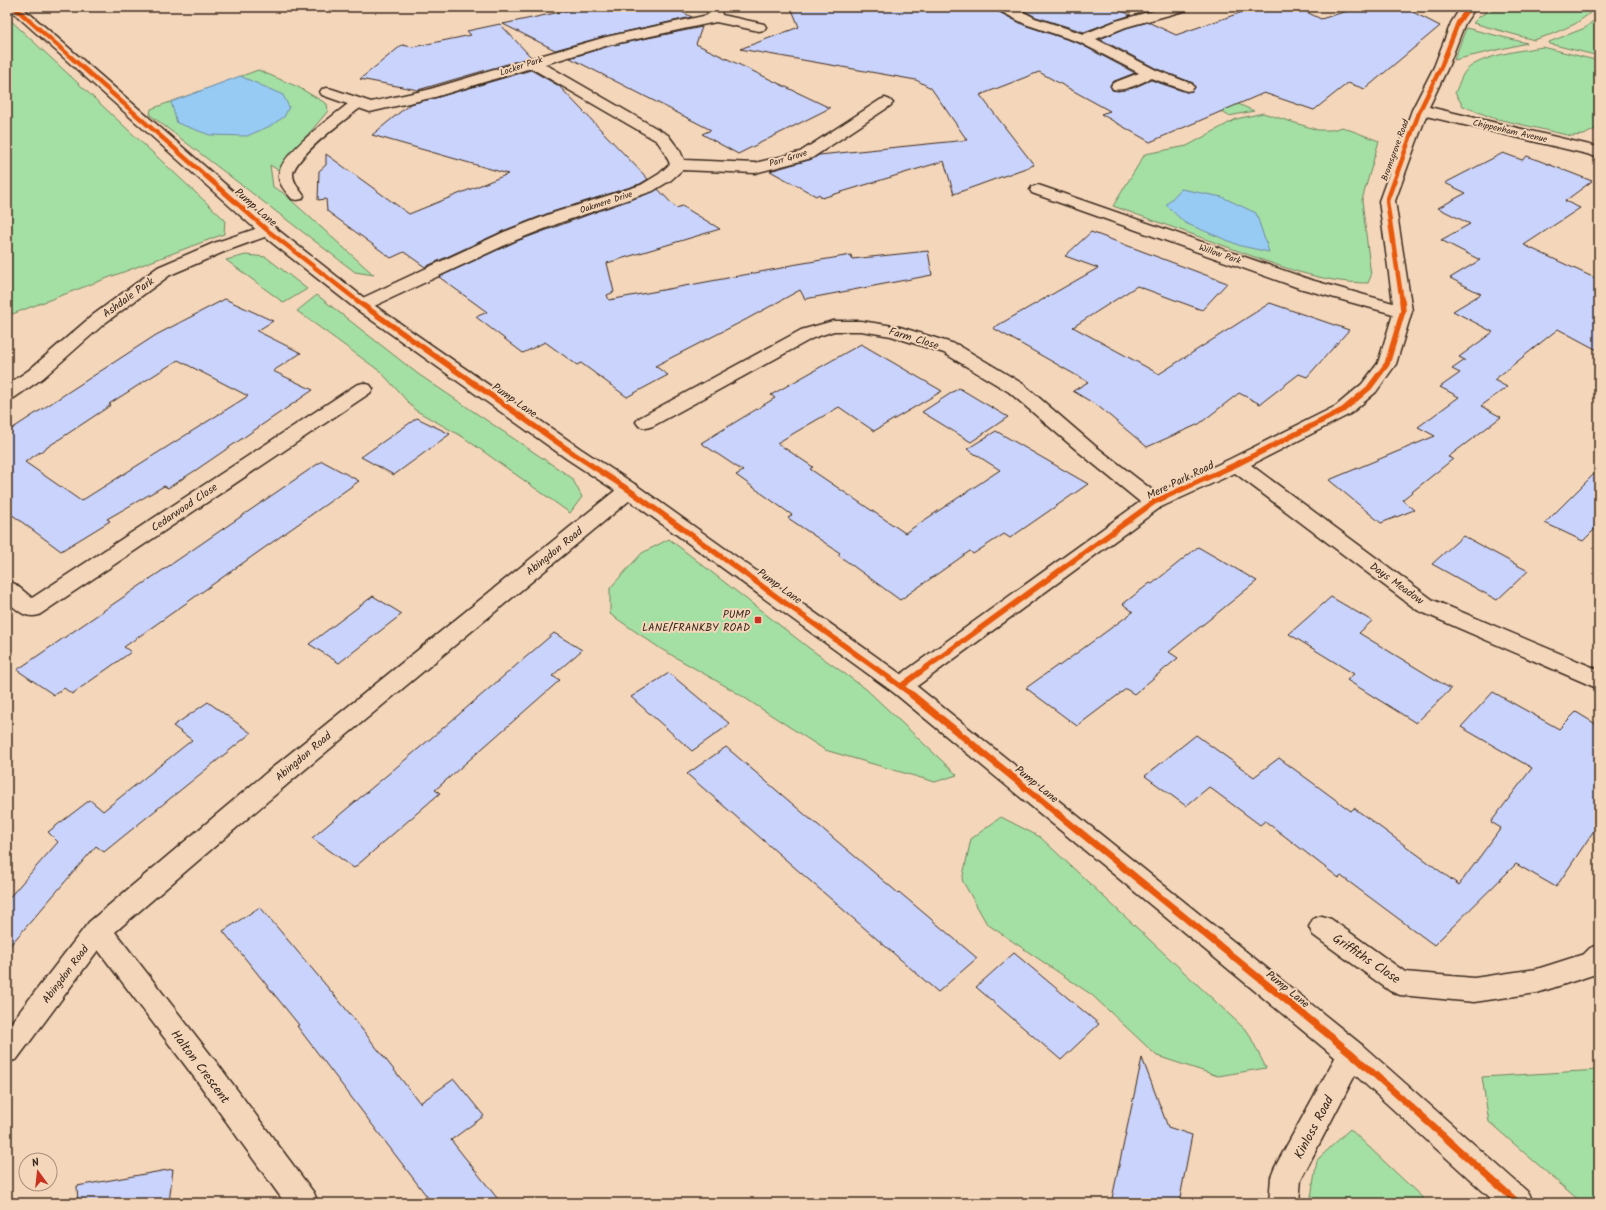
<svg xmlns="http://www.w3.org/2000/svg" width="1606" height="1210" font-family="Kalam,sans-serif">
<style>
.green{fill:#a4dfa4;stroke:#708461}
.water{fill:#97cbf4;stroke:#728b9e}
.building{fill:#cad3fb;stroke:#3b2a1e;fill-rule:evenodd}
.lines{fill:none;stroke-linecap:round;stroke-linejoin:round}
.lane-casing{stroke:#3b2a1e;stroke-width:3}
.street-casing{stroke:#3b2a1e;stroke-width:3}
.secondary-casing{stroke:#3b2a1e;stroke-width:3}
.lane{fill:#f4d6ba;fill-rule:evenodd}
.street{fill:#f4d6ba;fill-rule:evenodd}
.secondary{fill:#f4d6ba;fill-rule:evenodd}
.cycleway-far2-casing{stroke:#f4d6ba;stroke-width:6}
.cycleway-far1-casing{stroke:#f4d6ba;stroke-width:8}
.cycleway-casing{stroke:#f4d6ba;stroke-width:10}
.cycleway-far2{stroke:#e8590c;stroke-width:4.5}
.cycleway-far1{stroke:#e8590c;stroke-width:5.5}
.cycleway{stroke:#e8590c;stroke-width:7}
.poi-dot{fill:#c8321e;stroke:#f4d6ba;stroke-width:1.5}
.labels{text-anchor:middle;stroke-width:4;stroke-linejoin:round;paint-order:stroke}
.far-street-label{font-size:9px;fill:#3b2a1e;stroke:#f4d6ba}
.street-label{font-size:11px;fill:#3b2a1e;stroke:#f4d6ba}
.poi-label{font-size:11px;fill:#3b2a1e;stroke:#f4d6ba;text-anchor:end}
.near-street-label{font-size:13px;fill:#3b2a1e;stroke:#f4d6ba}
</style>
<rect width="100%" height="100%" fill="#f4d6ba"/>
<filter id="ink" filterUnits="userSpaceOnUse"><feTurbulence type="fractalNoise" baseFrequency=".025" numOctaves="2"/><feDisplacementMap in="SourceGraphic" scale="8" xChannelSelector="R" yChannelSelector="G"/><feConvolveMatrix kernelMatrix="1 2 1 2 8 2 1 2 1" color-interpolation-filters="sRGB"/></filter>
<g filter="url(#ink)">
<g class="green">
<path d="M1496,7H1593L1589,14L1575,24L1552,34L1534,40L1473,23L1480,16Z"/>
<path d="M1599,16V56L1550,44L1549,42L1585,28Z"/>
<path d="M7,17L225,220L224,234L7,316Z"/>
<path d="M1466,28L1527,43L1454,60Z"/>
<path d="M1543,47L1599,61V127L1584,135L1571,136L1493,118L1463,106L1455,93C1458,87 1460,79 1464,73C1475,56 1523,50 1543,47Z"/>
<path d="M258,70L298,87L327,104L328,111L278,170L270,165L273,187L282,192L374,275L355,272L150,115L151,109Z"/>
<path d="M1207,90L1254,111L1229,116L1195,98Z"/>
<path d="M1263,113L1318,130H1332L1342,127L1379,141L1362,200L1371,276L1368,283C1321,283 1276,265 1233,249C1193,235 1153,220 1113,206L1145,154L1187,146L1236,119Z"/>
<path d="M246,255L266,257L307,289L284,303L226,260Z"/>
<path d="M317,295L418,374L572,478L582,497L570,513L463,437L415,410L381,372L297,311Z"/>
<path d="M669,539L809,648L866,689L957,775L935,782L825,750L734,691L661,649L610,614V588L642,553Z"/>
<path d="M1001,817L1040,837L1248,1032L1266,1068L1218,1076L1157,1056L1092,995L987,924L962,880L971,839Z"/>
<path d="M1599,1070V1203H1582L1489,1122L1482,1077Z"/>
<path d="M1350,1129L1428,1203H1310L1317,1160Z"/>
</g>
<g class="water">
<path d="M240,76L283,95L289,107L284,117L270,126L247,136L210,135L177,123L171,102Z"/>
<path d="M1181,189L1222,197L1256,213L1269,252L1241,246L1185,223L1166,205Z"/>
</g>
<g class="building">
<path d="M584,7H672L692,17L606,36L555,50L503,24Z"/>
<path d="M791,7H995L997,11L1024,25L1078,43L1135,73L1112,82L1110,85L1112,90L1118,91L1133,88L1151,80L1186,92L1192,91L1195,88L1193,83L1157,69L1100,39L1126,28L1148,22L1176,35L1257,7H1296L1321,19L1360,7H1403L1440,26L1365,89L1348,83L1314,110L1264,93L1150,142L1101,114L1110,111L1039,72L980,95L1034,165L954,194L944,161L822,198L819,194L816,196L770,171L812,159L819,155L967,140L931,88L916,80L740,49L799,27Z"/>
<path d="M1017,7H1113L1131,15L1116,20L1084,32L1036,17Z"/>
<path d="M500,24L531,57L418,90L360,79L402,45L413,47L471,35L467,31Z"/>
<path d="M702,27L696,44L830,108L738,154L702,134L711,130L570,58L609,46Z"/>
<path d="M531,70L559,86L648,179L640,184L549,213L503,231L425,267L404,252L391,258L327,211L326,199L318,200L319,171L326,165V154L409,214L508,174L372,135L410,104L435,98Z"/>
<path d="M1503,153L1522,160L1527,156L1592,181L1565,201L1580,208L1524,245L1599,280V351L1558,329L1494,380L1507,387L1481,406L1501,417L1448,457L1453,459L1402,500L1414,510L1381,523L1329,480L1435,436L1418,427L1459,397L1440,387L1460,373L1452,369L1465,360L1459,357L1493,332L1453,311L1481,294L1450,278L1480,260L1441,240L1470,224L1438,208L1466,193L1445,183Z"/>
<path d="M658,189L676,208L682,206L720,229L607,263L614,292L607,295L609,300L787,267L786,266L851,255L852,259L928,251L932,275L805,299L800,290L747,319L655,366L668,375L627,397L581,363L577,365L545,342L523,353L476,317L487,312L439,277L517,241Z"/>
<path d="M1091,232L1227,283L1202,310L1137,286L1073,327L1159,374L1270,303L1349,330L1307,377L1299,374L1260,404L1239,393L1199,424L1147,447L1098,406L1073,391L1088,382L993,328L1098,268L1065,256Z"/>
<path d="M225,299L273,321L257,331L301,353L273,371L313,390L196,470L168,488L164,486L107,519L110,521L61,551L7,511V432L156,335ZM178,360L248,396L81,501L25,462L111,405L109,404Z"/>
<path d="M861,344L942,391L874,431L839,407L777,443L813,467L810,469L905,533L1000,470L967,449L996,431L1088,484L1010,538L1004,534L973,554L970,551L900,600L838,555L840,553L788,518L792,515L736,475L743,471L701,443L775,398L771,395Z"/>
<path d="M959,388L984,403L1008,417L971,442L922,412Z"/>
<path d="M417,418L450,434L394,475L361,457Z"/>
<path d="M322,461L359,481L124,647L131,652L72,694L64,688L54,695L17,670Z"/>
<path d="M1599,469V525L1583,541L1545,523Z"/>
<path d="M1463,536L1528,571L1497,600L1432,564Z"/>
<path d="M1198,547L1257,581L1169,652L1178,658L1134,694L1126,689L1077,726L1026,688L1058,665L1059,666L1133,612L1123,604L1150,583L1152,584Z"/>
<path d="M373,596L402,614L339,663L309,644Z"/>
<path d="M1331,597L1372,621L1359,633L1451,689L1416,723L1347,680L1354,674L1289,634Z"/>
<path d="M554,633L582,650L552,676L560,680L435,790L440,793L354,868L312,838L436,734Z"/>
<path d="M669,673L730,724L692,751L631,697Z"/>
<path d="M1493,692L1559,729L1576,712L1599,726V823L1556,887L1516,864L1434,945L1341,876L1339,878L1265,821L1260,825L1209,787L1186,806L1145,776L1196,735L1254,777L1279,758L1351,811L1354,808L1459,885L1501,828L1491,822L1532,768L1461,727Z"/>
<path d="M208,702L251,733L104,852L96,846L7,949V900L58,842L48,832L90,800L103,811L192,740L173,726Z"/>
<path d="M726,747L810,819H811L898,893L899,892L977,958L938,992L687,774Z"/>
<path d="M260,907L346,1009L420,1103L454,1079L484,1116L451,1140L501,1203H432L297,1026L299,1025L223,931Z"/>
<path d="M1014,953L1099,1024L1061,1060L976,987Z"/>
<path d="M1142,1058L1168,1127L1192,1135L1179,1203H1111Z"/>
<path d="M173,1169L169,1203H78L77,1186Z"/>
</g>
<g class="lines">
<g class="lane-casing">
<path id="lane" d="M358,99L363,100L365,103L363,106C347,118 296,155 293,174C293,183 300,190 304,196L302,199L297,200L292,199C287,193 278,184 279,175C280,153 336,114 353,100Z"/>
</g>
<g class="street-casing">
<g id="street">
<path d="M706,7H720L722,15L764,24L766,27L764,30L759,31L716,22L609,45L545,64L668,135L680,151L684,160L755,163L800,152L880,100L885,98L890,100L893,103L890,106L812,158L755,173L682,170L671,180L653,191L562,222L516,240L368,309L362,310L356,309L353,305L356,301L504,232L550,214L641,185L659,174L670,164L664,151L657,141L531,68L435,97L370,112L322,95L320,92L322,89L327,88L332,89L371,102L427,90L524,61L526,59L533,58L606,37L708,15Z"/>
<path d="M996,7H1014L1035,18L1084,34L1116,21L1167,7H1189L1187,10L1126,27L1096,39L1156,70L1192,84L1194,87L1192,90L1187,91L1151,78C1140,83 1125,92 1113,89L1111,86L1113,83L1139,73L1079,42L1025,24L998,10Z"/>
<path d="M1461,7H1476L1465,23L1448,67L1429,107L1598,147H1599V158L1587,154L1426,116L1395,201L1412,311L1396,364L1376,392L1350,414L1251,465L1433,600L1599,670V689L1417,610L1235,473L1161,507L909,692L901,695L893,692L889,686L893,680L1140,502L1080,453L1009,392L944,353L891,336L861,331H834L813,338L653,426L646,428L639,426L636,422L639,418L801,330L833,321H861L900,327L958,345L1023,384L1094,445L1156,493L1230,459L1336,406L1362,384L1378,363L1393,314L1299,288L1032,193L1030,190L1032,187L1038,185L1044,187L1311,280L1393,303L1379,201L1412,110L1434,67L1451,23Z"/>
<path d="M267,225L273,226L275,230L273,234L226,251L170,275L105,323L43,378L14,398L7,400V385L29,370L93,315L158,267L214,243Z"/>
<path d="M363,383L370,385L373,389L370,393L39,615C25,619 17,610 7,601V581L15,584L32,598L356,385Z"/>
<path d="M629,483L636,485L639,490L636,495L290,782L115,932L217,1063L314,1193L318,1203H285L197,1081L98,950L17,1059L7,1063V1028L89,922L272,768L622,485Z"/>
<path d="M1322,916L1331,919L1405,972L1474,978L1537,969L1584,954L1590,948L1599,944V973L1537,993L1474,1002L1400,995L1390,991L1313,935L1309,927L1313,919Z"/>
<path d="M1352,1041L1362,1045L1366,1054L1301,1179L1299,1203H1269L1271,1177L1275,1167L1342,1045Z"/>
</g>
</g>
<g class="secondary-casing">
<path id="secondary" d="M7,7H22L273,226L368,301L581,449L636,485L909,680L1362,1045L1529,1193L1533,1203H1496L1342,1063L893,692L622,495L567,459L356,309L261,234Z"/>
</g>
<use href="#lane" class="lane"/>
<use href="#street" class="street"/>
<use href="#secondary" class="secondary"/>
<g class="cycleway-far2-casing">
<g id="cycleway-far2">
<path d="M14,7L267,230L359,302"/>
<path d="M1402,302L1387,201L1420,110L1441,67L1458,23L1469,7"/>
</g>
</g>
<g class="cycleway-far1-casing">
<g id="cycleway-far1">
<path d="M357,301L574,454L629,490L914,696"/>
<path d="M901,686L1154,502L1237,464L1343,410L1369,388L1387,364L1403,311L1402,301"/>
</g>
</g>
<g class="cycleway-casing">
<path id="cycleway" d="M912,695L1352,1054L1518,1203"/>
</g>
<use href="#cycleway-far2" class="cycleway-far2"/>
<use href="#cycleway-far1" class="cycleway-far1"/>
<use href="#cycleway" class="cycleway"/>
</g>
</g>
<rect class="poi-dot" x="754" y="616" width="8" height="8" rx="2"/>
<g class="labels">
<g class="far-street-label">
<text transform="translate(521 66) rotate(-18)" y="3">Locker Park</text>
<text transform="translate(1510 131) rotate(13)" y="3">Chippenham Avenue</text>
<text transform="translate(1395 150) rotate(-70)" y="3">Bromsgrove Road</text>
<text transform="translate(788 158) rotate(-17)" y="3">Parr Grove</text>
<text transform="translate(606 202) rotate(-18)" y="3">Oakmere Drive</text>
<text transform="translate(1220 254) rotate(19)" y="3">Willow Park</text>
</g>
<g class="street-label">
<text transform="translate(256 207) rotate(41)" y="4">Pump Lane</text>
<text transform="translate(128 297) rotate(-36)" y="4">Ashdale Park</text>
<text transform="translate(914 338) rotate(17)" y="4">Farm Close</text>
<text transform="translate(515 400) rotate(35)" y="4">Pump Lane</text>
<text transform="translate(1180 480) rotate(-26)" y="4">Mere Park Road</text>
<text transform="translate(184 507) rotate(-34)" y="4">Cedarwood Close</text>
<text transform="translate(554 551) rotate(-39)" y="4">Abingdon Road</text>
<text transform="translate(1397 583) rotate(36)" y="4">Days Meadow</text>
<text transform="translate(780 586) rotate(36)" y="4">Pump Lane</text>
<text transform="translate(303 756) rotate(-40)" y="4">Abingdon Road</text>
<text transform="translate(1037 784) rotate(39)" y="4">Pump Lane</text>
<text transform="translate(65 974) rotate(-53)" y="4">Abingdon Road</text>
<text transform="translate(1288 989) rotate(39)" y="4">Pump Lane</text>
</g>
<g class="poi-label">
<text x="750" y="618">PUMP<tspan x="750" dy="13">LANE/FRANKBY ROAD</tspan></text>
</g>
<g class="near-street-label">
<text transform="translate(1367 958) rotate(34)" y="5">Griffiths Close</text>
<text transform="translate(201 1066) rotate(53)" y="5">Halton Crescent</text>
<text transform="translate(1313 1127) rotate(-62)" y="5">Kinloss Road</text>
</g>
</g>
<rect width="1606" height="1210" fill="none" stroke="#f4d6ba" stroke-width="24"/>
<rect x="12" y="12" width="1582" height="1186" fill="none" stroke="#3b2a1e" stroke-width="1.5" filter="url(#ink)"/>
<g transform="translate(38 1172) rotate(345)"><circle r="19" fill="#f4d6ba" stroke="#aa917c"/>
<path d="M0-3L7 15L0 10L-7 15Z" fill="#c8321e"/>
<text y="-6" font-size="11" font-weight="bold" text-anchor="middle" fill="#3b2a1e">N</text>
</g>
</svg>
